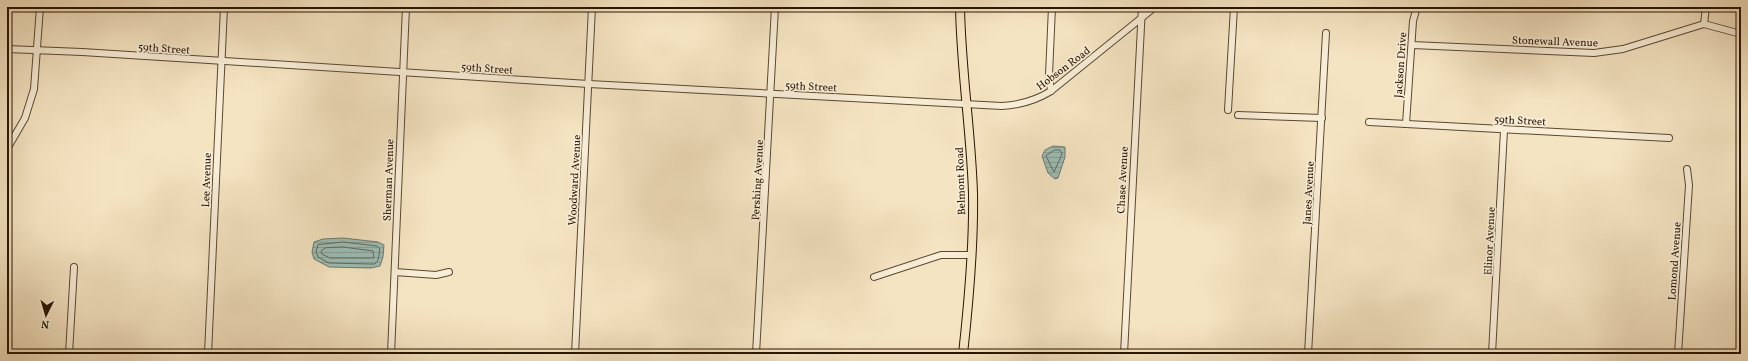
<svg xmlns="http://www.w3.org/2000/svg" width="1748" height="361" font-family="Vollkorn,serif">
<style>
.water{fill:url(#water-rules);stroke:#6d7a6d}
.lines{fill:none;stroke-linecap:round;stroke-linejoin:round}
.shore{stroke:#62695b;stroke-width:1}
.minor-casing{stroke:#5a4830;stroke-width:8}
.major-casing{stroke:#271400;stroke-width:10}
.minor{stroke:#f8edd7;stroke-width:6}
.major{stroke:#f5e4c2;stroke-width:8}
.labels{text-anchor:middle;stroke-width:3.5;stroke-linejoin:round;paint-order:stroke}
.street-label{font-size:11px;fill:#271400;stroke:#f8edd7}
</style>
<defs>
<pattern id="water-rules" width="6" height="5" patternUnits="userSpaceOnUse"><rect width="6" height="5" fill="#9cbeb6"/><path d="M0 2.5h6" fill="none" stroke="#86a29b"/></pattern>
</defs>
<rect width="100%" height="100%" fill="#f5e4c2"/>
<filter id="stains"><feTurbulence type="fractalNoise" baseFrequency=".005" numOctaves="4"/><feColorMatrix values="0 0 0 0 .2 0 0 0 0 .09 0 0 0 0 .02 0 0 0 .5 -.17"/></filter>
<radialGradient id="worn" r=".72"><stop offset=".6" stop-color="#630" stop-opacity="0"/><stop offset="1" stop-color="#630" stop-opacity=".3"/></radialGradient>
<g class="water">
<path d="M1053,146L1065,147V157L1058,178L1055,179L1048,173L1042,156L1045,150Z"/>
<path d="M343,238L378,242L384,245L383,257L380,266L371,268L329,267L314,259L312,252L314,242L323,239Z"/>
</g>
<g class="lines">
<g class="shore">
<path d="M1055,150H1060L1062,154L1054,172L1046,156Z"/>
<path d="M343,242L377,246L380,249L378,260L375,264H371L329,263L318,257L316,251L318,245Z"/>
<path d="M343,247L373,251L374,258H330L322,254L321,251L325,248Z"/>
</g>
<g class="minor-casing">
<g id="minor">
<path d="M1704,24L1706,7"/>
<path d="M1412,45L1594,53L1623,49L1704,24L1741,34"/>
<path d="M7,49L82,52L589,84L1002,106C1020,105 1035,101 1051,91L1155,7"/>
<path d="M1051,91L1049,75L1052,7"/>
<path d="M1228,110L1234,7"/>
<path d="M1238,115L1322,118"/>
<path d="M1369,122L1669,138"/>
<path d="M1406,124L1413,21L1417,7"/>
<path d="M7,149L25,118L34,89L40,7"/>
<path d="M395,272L436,275L449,272"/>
<path d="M874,277L941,255H972"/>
<path d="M69,354L74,267"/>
<path d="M208,354L224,7"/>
<path d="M391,354L406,7"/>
<path d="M575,354L592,7"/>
<path d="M756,354L775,7"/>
<path d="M1124,354L1142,7"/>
<path d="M1308,354L1326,33"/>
<path d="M1492,354L1504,130"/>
<path d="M1678,354L1689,185L1687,169"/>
</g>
</g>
<g class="major-casing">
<path id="major" d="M960,7C961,69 971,131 973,193C974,247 969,300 963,354"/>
</g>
<use href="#minor" class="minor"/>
<use href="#major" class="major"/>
</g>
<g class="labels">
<g class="street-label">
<text transform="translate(1555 41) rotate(2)" y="4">Stonewall Avenue</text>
<text transform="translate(164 48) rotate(4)" y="4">59th Street</text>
<text transform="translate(1400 65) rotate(-86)" y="4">Jackson Drive</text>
<text transform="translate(487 68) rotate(4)" y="4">59th Street</text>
<text transform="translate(1063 68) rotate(-37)" y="4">Hobson Road</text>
<text transform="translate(811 86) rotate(3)" y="4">59th Street</text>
<text transform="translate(1520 120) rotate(3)" y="4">59th Street</text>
<text transform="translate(206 180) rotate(-88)" y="4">Lee Avenue</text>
<text transform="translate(388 180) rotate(-88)" y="4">Sherman Avenue</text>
<text transform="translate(574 180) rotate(-87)" y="4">Woodward Avenue</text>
<text transform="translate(757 180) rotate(-87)" y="4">Pershing Avenue</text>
<text transform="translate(1122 180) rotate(-87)" y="4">Chase Avenue</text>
<text transform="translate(960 181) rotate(-92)" y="4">Belmont Road</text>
<text transform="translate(1308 193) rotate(-87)" y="4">Janes Avenue</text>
<text transform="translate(1489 241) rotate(-87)" y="4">Elinor Avenue</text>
<text transform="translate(1674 261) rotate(-86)" y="4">Lomond Avenue</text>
</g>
</g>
<rect width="1748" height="361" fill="none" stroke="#f5e4c2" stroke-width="24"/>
<rect x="8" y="8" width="1732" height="345" fill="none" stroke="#271400" stroke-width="2"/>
<rect x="12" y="12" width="1724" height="337" fill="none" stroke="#271400"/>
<g transform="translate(46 315) rotate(185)" stroke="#f8edd7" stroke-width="3" paint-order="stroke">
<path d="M0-3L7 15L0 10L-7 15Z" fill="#271400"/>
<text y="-6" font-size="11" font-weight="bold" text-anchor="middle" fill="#271400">N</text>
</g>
<rect width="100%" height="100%" filter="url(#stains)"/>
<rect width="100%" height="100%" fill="url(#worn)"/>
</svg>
